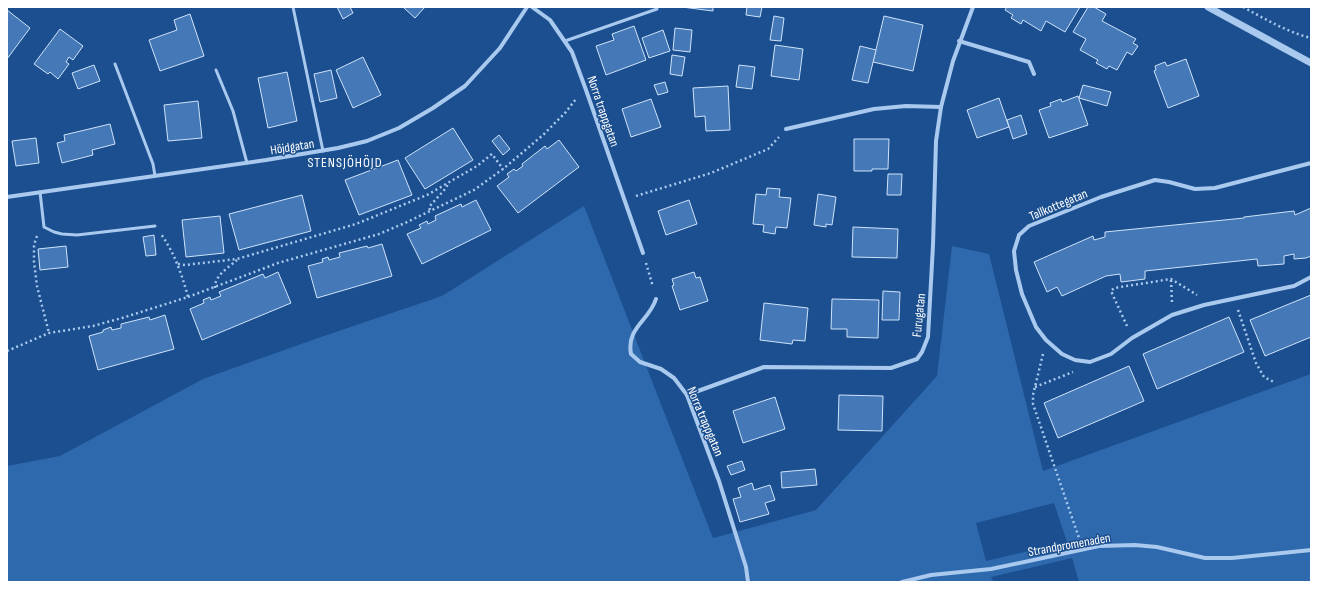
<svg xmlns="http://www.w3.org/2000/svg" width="1318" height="589" font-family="'Sofia Sans Condensed',sans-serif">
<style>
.green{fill:#2e69ad;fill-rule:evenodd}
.building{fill:#4478b7;stroke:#cfe3fa}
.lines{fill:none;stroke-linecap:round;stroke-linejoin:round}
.path{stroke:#a9c9ee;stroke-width:2.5;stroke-dasharray:2 3;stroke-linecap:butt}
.service{stroke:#a9c9ee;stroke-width:3}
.minor{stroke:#a9c9ee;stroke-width:4}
.tertiary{stroke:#a9c9ee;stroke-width:7}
.labels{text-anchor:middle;stroke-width:3;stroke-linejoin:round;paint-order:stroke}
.street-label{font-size:13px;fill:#fff;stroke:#1b4f8f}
.neighbourhood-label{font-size:14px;letter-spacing:1px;fill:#fff;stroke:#1b4f8f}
</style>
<rect width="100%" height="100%" fill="#1b4f8f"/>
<path class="green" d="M584,206L713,538L816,510L937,376L952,246L989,254L1043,471L1311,374V582H1079L1072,558L991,577L994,582H7V466L60,456L203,379L318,338L442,296ZM1054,503L1067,542L986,561L976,523Z"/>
<g class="building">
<path d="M337,7H350L353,13L343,19Z"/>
<path d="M403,7H425L415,18Z"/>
<path d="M682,7H713V11Z"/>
<path d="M747,7H762L760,17L746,15Z"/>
<path d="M1007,7H1080L1065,32L1046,21L1041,31L1023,20L1021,24L1011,18L1013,15L1005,10Z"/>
<path d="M1088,7H1094L1106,14L1102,21L1136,39L1133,43L1138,46L1132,55L1127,52L1117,70L1109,66L1107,69L1096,63L1098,60L1080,50L1086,39L1073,32Z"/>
<path d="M7,10L30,28L7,59Z"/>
<path d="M190,14L204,56L160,71L149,40L177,30L174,20Z"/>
<path d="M774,16L784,18L781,41L770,40Z"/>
<path d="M884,16L923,25L913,71L873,62Z"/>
<path d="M634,26L646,60L606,75L596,46L614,40L612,34Z"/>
<path d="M675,28L692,30L690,52L673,50Z"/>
<path d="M60,29L83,46L73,60L69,57L66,62L69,64L58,79L50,72L48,74L34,64Z"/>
<path d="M663,30L670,51L649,58L642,38Z"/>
<path d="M775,45L803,49L799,80L771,76Z"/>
<path d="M860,46L876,50L868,83L852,80Z"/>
<path d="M672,55L685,57L682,76L670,74Z"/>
<path d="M363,57L381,95L353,108L336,70Z"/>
<path d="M1186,59L1199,96L1168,108L1154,71L1156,70L1155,66L1165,62L1167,66Z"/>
<path d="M94,65L100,81L78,89L72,73Z"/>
<path d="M739,65L755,67L752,89L736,87Z"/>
<path d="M331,70L337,98L320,102L314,74Z"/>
<path d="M287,72L297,121L268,128L258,78Z"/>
<path d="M665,82L668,92L658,95L654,85Z"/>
<path d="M1083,85L1111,92L1107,106L1079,98Z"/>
<path d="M728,86L730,130L706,131L705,116L695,117L693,88Z"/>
<path d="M1078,96L1088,125L1049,138L1039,110L1051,106L1050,103L1061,99L1062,102Z"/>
<path d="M999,98L1009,127L977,138L967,110Z"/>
<path d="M651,99L661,127L631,137L622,109Z"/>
<path d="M198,101L202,138L168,141L164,105Z"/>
<path d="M1021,115L1027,134L1013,139L1007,120Z"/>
<path d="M110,124L115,144L92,150L93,155L62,163L57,143L65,141L64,135Z"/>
<path d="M453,128L473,160L425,189L405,158Z"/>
<path d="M499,135L510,149L503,155L492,141Z"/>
<path d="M36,138L39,163L16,166L12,141Z"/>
<path d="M854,139H889L888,169H872V171H854Z"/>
<path d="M559,140L579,167L518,213L497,186L509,177L507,174L514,169L516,171L523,166L522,164L545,146L547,149Z"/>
<path d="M398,160L412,195L359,215L345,180Z"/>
<path d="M888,174H902L901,195H887Z"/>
<path d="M767,188L780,189L779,197L791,198L787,228L776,227L775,234L763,232L764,225L753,224L756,194L766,195Z"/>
<path d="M818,194L836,197L832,225L826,224V227L814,225Z"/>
<path d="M302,195L311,231L239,250L229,214Z"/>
<path d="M476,200L491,230L422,264L407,234L421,228L419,225L427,221L428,224L436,220L435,216L461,204L462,207Z"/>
<path d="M689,200L697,224L666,235L658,211Z"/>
<path d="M1311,208V256L1306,258L1294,259V254L1284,256V264L1258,266L1257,259L1145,271V279L1121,282L1120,274L1106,276L1062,296L1057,287L1047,292L1034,262L1093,236L1094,240L1105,237V232L1244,218V217L1294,211L1295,215Z"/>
<path d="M220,216L224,253L186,257L182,220Z"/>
<path d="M853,227L898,229L897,258L852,257Z"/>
<path d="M154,235L156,255L146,256L143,237Z"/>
<path d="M382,244L392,276L317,298L308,266L323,262L322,259L328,257L329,260L340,257L339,253L367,246L368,248Z"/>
<path d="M66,246L68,267L40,270L38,249Z"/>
<path d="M278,272L291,303L202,340L190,309L204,303L203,300L210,297L211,300L221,296L219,292L263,274L265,278Z"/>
<path d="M694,272L696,278L700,277L708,301L680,310L672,286L674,285L672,279Z"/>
<path d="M883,291L900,292L899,320H882Z"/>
<path d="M1311,295V337L1265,356L1250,320Z"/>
<path d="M832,299L879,300L878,338L847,337V329H831Z"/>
<path d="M764,303L808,308L805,341L793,340L792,344L760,340Z"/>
<path d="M165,315L174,349L98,370L89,336L103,332V330L111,327L112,330L121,328V324L149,317L150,320Z"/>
<path d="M1229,317L1244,352L1157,389L1143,354Z"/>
<path d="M1129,366L1144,401L1058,438L1044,403Z"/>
<path d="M839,395L883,396L882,431L838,430Z"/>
<path d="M775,397L785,429L743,443L733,411Z"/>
<path d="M742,461L745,470L731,475L727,466Z"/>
<path d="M815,469L817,485L782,488L781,472Z"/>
<path d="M752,483L754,490L770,485L775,500L765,503L769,514L740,522L733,499L741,497L738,488Z"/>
</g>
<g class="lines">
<g class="path">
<path d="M1243,7C1265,19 1287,32 1311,38"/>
<path d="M636,196L711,173L768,149L779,137"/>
<path d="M430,210L429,207L446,188L448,184"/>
<path d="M37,236L34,245V262L37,286L49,333"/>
<path d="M646,263L653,287"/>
<path d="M178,264L185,265L237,259L356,224L427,195L477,166L492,154L503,169"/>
<path d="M1171,280L1172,303"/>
<path d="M215,288C214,276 229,267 237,260"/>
<path d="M188,297L278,263L379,234L405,223L474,190L503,169L543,135L565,113L576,99"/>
<path d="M1238,310L1256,363L1264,377L1274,382"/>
<path d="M1127,326L1111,291L1114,288L1171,279L1197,295"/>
<path d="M7,351L49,333L93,326L122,318L188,297C182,275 175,254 161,234"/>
<path d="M1043,354L1033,395V404L1079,538"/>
<path d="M1035,387L1073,372"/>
</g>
<g class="service">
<path d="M293,7L323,151"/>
<path d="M565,41L657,9"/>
<path d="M115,64L153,164L155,176"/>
<path d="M216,70L233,111L247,163"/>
<path d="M40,192L44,227L54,232L62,234L77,235L155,226"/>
</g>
<g class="minor">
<path d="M532,7L550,20L572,52L586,90L643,253"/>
<path d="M959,41L1029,62L1034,74"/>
<path d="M786,129L874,109L906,106L941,107"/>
<path d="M1311,163L1215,188L1195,189L1169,182L1155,180L1101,197L1029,226L1019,235L1014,251L1016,270L1022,294L1036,327L1046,340L1062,354L1075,360L1090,362L1111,354L1132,338L1172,315L1204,305L1294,286L1311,277"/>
<path d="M7,197L266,160L338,148L367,141L399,128L433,108L465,86L500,48L527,7"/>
<path d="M656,299C649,321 626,328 631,354L640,362L661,369L674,378L687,395L719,481L746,567L748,582"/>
<path d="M687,395L764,367L891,368L917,359L922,352L928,337L933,245L936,141L941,107L953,61L973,7"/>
<path d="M902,582L931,575L991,569L1099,546L1135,545L1157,547L1205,558H1232L1311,550"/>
</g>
<path class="tertiary" d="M1208,7L1311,63"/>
</g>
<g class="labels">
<g class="street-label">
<text transform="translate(604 111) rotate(71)" y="5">Norra trappgatan</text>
<text transform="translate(292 146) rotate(-9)" y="5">Höjdgatan</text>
<text transform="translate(1058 204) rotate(-23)" y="5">Tallkottegatan</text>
<text transform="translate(918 315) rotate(-84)" y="5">Furugatan</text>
<text transform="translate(706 421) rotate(67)" y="5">Norra trappgatan</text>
<text transform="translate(1069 544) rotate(-10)" y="5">Strandpromenaden</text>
</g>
<g class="neighbourhood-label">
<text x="345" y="167">STENSJÖHÖJD</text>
</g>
</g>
<rect width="1318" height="589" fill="none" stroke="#ffffff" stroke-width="16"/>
</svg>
